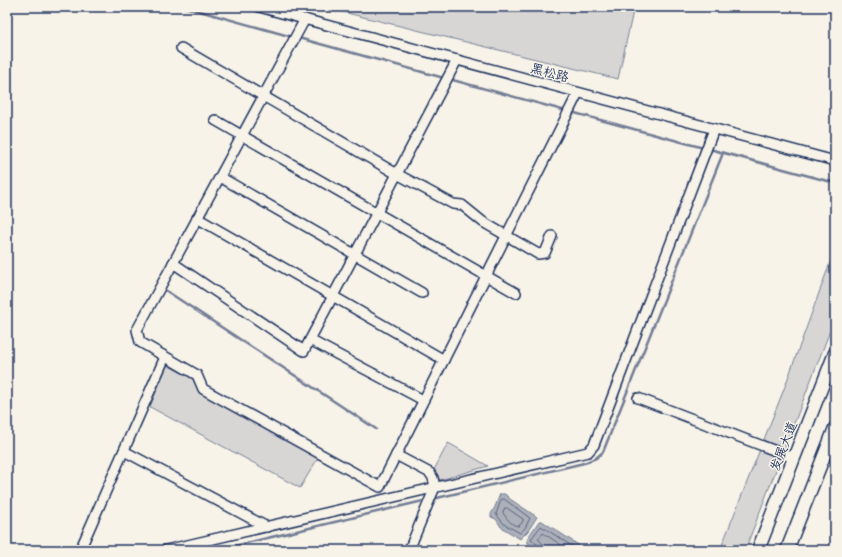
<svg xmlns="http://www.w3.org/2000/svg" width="842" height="557" font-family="Mynerve,'LXGW WenKai TC',sans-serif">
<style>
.green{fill:#d7d6d4;stroke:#798299}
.water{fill:#acb0b9;stroke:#727c95}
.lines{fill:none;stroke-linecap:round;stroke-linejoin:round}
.shore{stroke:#556382;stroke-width:1}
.stream{stroke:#727c95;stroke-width:2.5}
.minor-casing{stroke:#1b2f5e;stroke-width:12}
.major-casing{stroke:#1b2f5e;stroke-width:15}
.minor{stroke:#f7f3e8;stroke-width:9}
.major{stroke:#f7f3e8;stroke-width:12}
.labels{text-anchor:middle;stroke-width:3;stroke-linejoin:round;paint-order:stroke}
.street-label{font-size:13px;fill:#1b2f5e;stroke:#f7f3e8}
</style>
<rect width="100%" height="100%" fill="#f7f3e8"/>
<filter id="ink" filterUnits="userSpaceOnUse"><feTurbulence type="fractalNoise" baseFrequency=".025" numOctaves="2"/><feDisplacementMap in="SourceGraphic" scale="8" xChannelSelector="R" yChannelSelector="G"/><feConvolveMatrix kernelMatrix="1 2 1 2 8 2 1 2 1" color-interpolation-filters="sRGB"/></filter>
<g filter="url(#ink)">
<g class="green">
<path d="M322,7H634L618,79Z"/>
<path d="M835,249V318L745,550H720L784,389Z"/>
<path d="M167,365L193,379L200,393L318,458L300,488L150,407Z"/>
<path d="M448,443L452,445L488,466L440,480L434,470Z"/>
</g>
<g class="water">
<path d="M500,494H505L510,499L537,517L528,531L520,539L501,527L496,519L491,517V514L495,507Z"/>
<path d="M539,521H542L586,550H538L528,543L527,539Z"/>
</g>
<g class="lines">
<g class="shore">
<path d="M504,499L530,518L525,528L520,533L504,524L496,514L501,500Z"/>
<path d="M505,508H507L523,519V521L519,526C512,526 507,519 503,513Z"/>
<path d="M540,550L539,546L531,539L541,526L578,550"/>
<path d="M545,550L543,544L538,539L543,533L569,550"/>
</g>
<g class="stream">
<path d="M185,7L289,36"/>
<path d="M302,39L444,78"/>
<path d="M449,79L566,111"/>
<path d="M571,112L700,147"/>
<path d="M713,150L835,183"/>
<path d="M165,290L376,429"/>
<path d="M437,498L584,463L596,458L603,452L723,153"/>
<path d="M217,550L423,501"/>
</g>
<g class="minor-casing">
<g id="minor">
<path d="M259,7L835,161"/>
<path d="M305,19L137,330L140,342L197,375L203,389L380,487L578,93"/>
<path d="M181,48L397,174L453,204L462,205L483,222L538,254L545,253L552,236"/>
<path d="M215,120L516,293"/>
<path d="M220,177L422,293"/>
<path d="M197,218L444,360"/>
<path d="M173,263L304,351L457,60"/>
<path d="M310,340L423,400"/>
<path d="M638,398L794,458"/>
<path d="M124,451L267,527"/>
<path d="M396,455L430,473L433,478L435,487L409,550"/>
<path d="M80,550L165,357"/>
<path d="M166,550L588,452L594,445L714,129"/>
</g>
</g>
<g class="major-casing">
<g id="major">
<path d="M758,550L835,353"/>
<path d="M787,550L835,428"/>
</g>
</g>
<use href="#minor" class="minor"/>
<use href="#major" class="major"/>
</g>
</g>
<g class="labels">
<g class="street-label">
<text transform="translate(550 72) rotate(15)" y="5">黑松路</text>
<text transform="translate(783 446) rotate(-69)" y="5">发展大道</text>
</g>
</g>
<rect width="842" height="557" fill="none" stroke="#f7f3e8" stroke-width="24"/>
<rect x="12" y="12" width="818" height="533" fill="none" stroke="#1b2f5e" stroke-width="1.5" filter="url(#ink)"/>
</svg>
